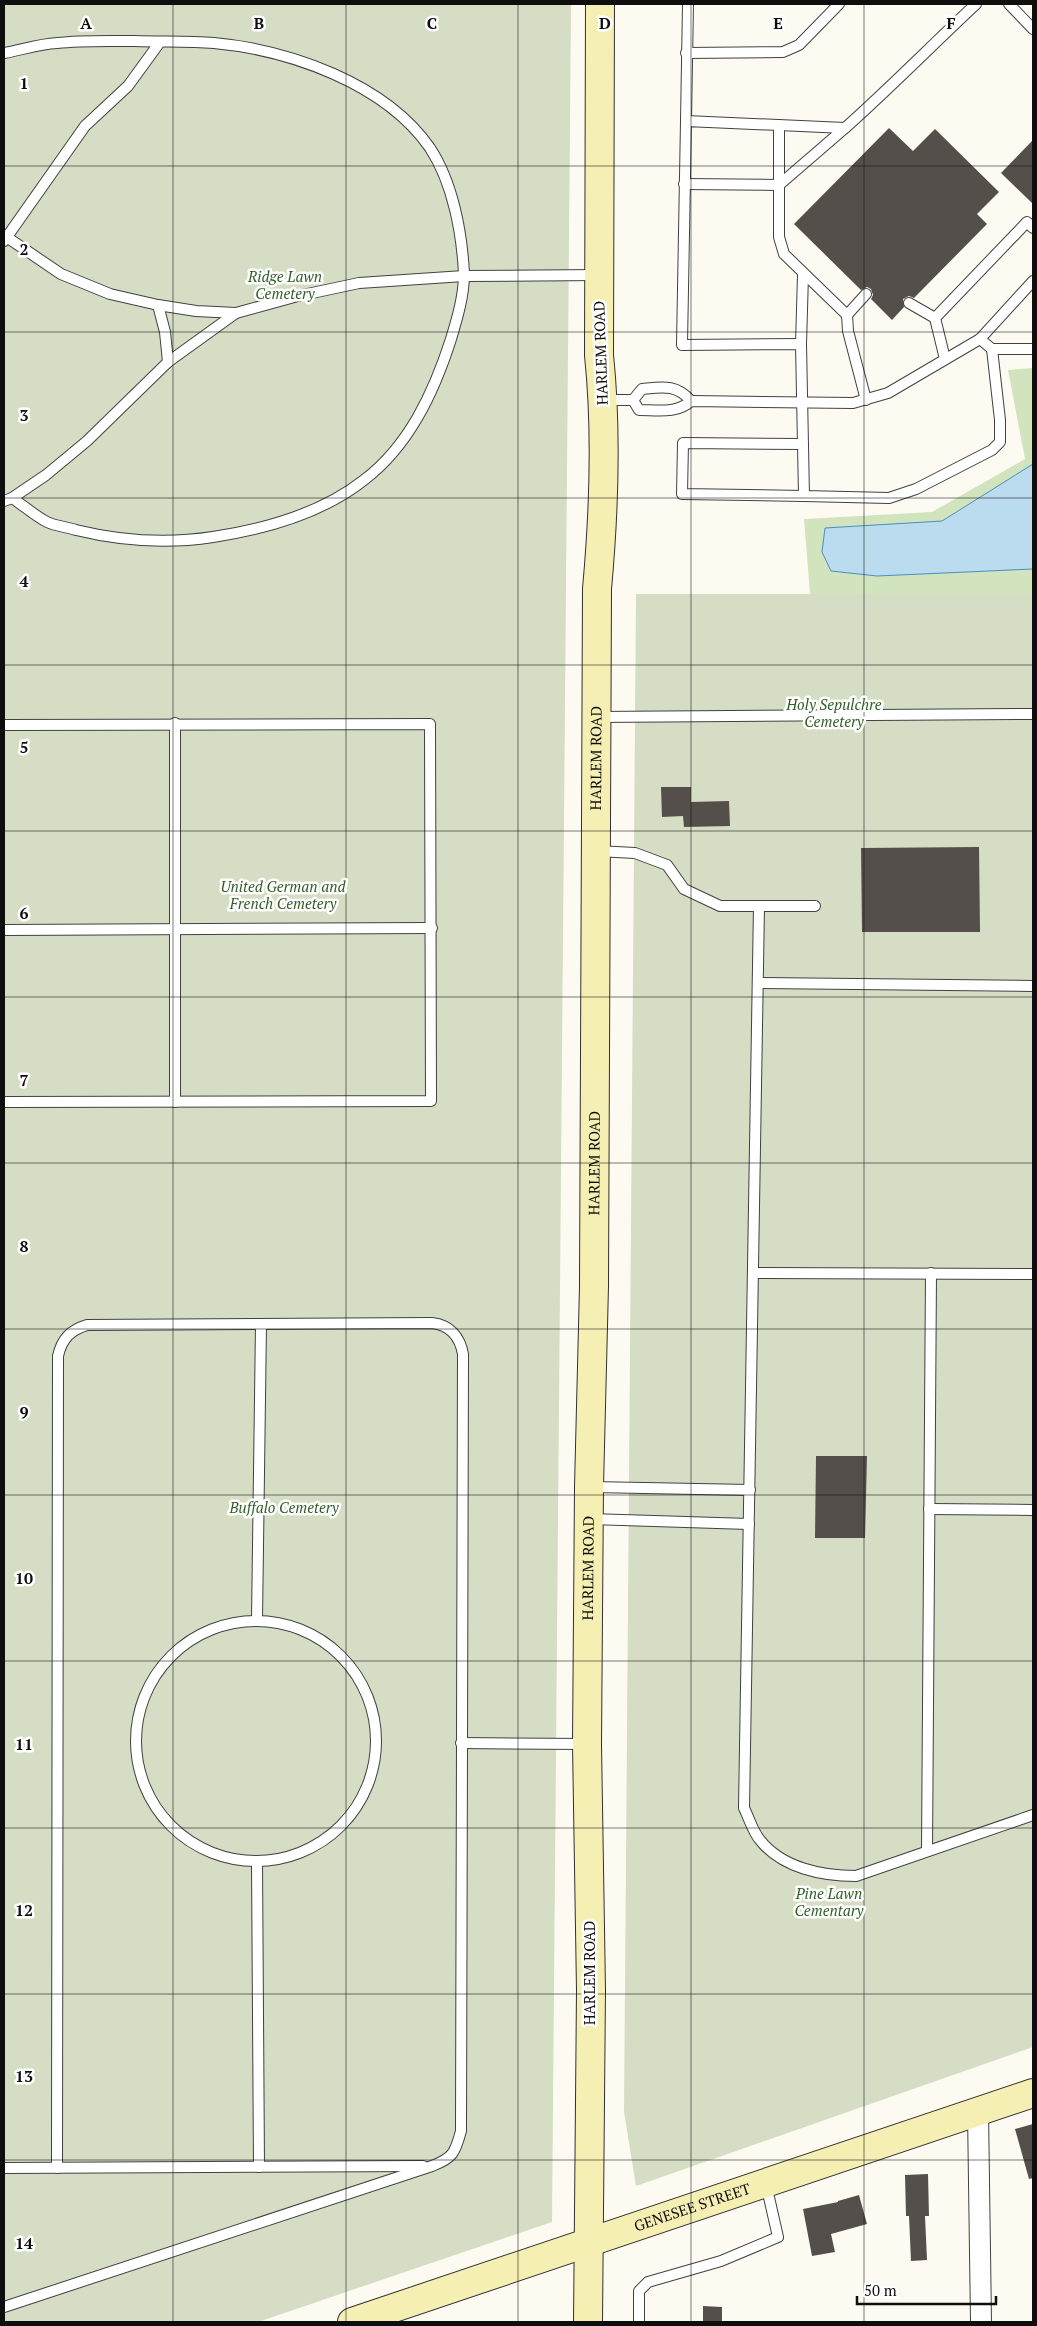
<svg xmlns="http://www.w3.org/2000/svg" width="1037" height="2326" font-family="'PT Serif',serif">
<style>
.green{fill:#d1e4be}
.cemetery{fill:#d5ddc4}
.water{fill:#bbdbef;stroke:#4b8ebd}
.building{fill:#554f4c}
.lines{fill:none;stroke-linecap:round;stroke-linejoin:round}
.lane-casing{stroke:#414141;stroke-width:12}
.street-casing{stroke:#414141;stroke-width:22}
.secondary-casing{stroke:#303030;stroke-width:30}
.lane{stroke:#fff;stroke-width:10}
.street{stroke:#fff;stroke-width:20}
.secondary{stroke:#f5efb4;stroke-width:28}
.grid{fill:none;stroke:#0e0e0e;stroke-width:1;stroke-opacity:0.55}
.labels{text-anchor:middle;stroke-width:5;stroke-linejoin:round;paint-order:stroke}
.park-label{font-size:15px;font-style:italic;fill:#315e26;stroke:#fff}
.street-label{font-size:15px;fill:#0e0e0e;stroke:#fff}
.grid-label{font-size:16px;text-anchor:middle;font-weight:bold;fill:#0e0e0e;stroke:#fff;stroke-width:5;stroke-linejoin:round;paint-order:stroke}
</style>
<rect width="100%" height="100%" fill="#fdfbf1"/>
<path class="green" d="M1033,368V594H810L804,519L932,512L1025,459L1008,370Z"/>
<g class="cemetery">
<path d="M4,4H571L552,2222L258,2322H4Z"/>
<path d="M636,594H1033V2047L636,2186L624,2112Z"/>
</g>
<path class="water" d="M1033,464V569L877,576L831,571L822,552L825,528L942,521Z"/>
<g class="building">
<path d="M889,128L913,151L935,129L999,192L977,214L987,224L914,298L909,296L903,299L904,307L892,320L871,299L873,295L871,289L867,287L861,290L794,224Z"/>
<path d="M1033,140V204L1001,173Z"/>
<path d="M661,787H691V802L729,801L730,826L684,827L683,816L662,817Z"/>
<path d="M979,847L980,932H862L861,848Z"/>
<path d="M816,1456H867L865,1538H815Z"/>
<path d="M1033,2124V2178L1029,2179L1015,2129Z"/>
<path d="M928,2174L929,2216H925L927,2260L911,2261L909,2216H906L905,2175Z"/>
<path d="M859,2195L867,2224L831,2234L835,2252L812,2256L803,2209L838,2202V2201Z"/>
<path d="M703,2306L722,2307V2322H703Z"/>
</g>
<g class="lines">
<g class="lane-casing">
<g id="lane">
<path d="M976,4C932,45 890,88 845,128L686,121L682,345L801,344L804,496L889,498L916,489L992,450L1000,442V420L992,349"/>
<path d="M1009,4L1033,29"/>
<path d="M4,53C21,50 39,44 57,43C83,40 109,41 135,41C161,42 188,41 214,43C289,50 385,83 430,148C453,183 462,233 464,274C464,296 457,319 451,339C434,392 409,446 364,480C321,514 266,529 213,537C167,544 121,541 76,530C67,527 55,526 47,522C35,516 23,505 12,498L4,501"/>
<path d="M686,53L783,52L799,45L839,4"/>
<path d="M686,121L688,4"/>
<path d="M779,125V237L784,254L847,315L848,331L866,400"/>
<path d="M684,184L779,185L845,128"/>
<path d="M8,238L61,274L110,294L158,305L196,311L236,313L298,296L359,283L464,276L598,275"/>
<path d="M4,241L85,126L128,86L160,42"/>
<path d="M909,303L935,318"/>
<path d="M158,305L165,332L168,362"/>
<path d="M847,315L866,294"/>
<path d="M980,339L992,349H1033"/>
<path d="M801,344L803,275"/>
<path d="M945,359L935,318L1027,222L1033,228"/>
<path d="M604,400H633"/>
<path d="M633,400L639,410C657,410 677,414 691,401L853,403L888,393L980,339L1033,281"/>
<path d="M633,400L642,389C663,387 676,384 691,401"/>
<path d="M802,444L683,443L682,494L804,496"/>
<path d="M12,498L46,475L87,441L168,362L236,313"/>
<path d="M597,717L1033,714"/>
<path d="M175,723V1102"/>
<path d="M4,725L430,724L431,1101L4,1102"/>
<path d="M597,851L635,853L667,865L684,889L720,906H815"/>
<path d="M759,906L744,1808C749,1818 753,1832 760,1840C782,1868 822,1876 856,1876L1033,1815"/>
<path d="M4,930L432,928"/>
<path d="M758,983L1033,986"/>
<path d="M753,1273L1033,1274"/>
<path d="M591,1487L750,1490"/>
<path d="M929,1509L1033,1510"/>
<path d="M590,1519L749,1524"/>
<path d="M257,1620L261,1324"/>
<circle cx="256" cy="1741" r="120"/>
<path d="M461,1743L585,1744"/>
<path d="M927,1851L931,1273"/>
<path d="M257,1862L259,2167"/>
<path d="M4,2168L423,2166"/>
<path d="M4,2307L432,2166C453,2158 455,2153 461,2131L463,1354C460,1337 450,1325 432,1323L87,1325C71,1330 62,1338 58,1356L57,2168"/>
<path d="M639,2322V2291L648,2282L721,2261L778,2237L766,2184"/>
</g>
</g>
<g class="street-casing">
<path id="street" d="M978,2111L981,2322"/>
</g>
<g class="secondary-casing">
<g id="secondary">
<path id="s1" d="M352,2322L1033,2093"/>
<path id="s2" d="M588,2322L591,1990L587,1744L589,1487L594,1286L597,589C604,512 607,432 599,355L600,4"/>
</g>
</g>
<use href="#lane" class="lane"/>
<use href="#street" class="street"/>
<use href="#secondary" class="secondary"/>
</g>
<path class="grid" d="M173,4V2322M346,4V2322M518,4V2322M691,4V2322M864,4V2322M4,166H1033M4,332H1033M4,498H1033M4,665H1033M4,831H1033M4,997H1033M4,1163H1033M4,1329H1033M4,1495H1033M4,1661H1033M4,1828H1033M4,1994H1033M4,2160H1033"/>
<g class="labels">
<g class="park-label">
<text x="285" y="282">Ridge Lawn<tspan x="285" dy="17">Cemetery</tspan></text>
<text x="834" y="710">Holy Sepulchre<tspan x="834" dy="17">Cemetery</tspan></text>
<text x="283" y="892">United German and<tspan x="283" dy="17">French Cemetery</tspan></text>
<text x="284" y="1513">Buffalo Cemetery</text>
<text x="829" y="1899">Pine Lawn<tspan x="829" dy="17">Cementary</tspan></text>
</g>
<g class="street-label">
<text transform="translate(601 353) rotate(-92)" y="5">HARLEM ROAD</text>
<text dy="5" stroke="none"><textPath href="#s2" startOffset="1564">HARLEM ROAD</textPath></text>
<text dy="5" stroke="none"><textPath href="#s2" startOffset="1159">HARLEM ROAD</textPath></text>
<text dy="5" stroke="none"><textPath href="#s2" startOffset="754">HARLEM ROAD</textPath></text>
<text transform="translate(590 1973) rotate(-90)" y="5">HARLEM ROAD</text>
<text dy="5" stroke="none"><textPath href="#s1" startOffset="359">GENESEE STREET</textPath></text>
</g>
</g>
<g class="grid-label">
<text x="86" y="29">A</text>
<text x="259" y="29">B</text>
<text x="432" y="29">C</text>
<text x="605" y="29">D</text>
<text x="778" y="29">E</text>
<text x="951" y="29">F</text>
<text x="24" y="89">1</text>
<text x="24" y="255">2</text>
<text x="24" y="421">3</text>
<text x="24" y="587">4</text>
<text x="24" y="753">5</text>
<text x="24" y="919">6</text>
<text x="24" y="1086">7</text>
<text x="24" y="1252">8</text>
<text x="24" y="1418">9</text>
<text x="24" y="1584">10</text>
<text x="24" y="1750">11</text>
<text x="24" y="1916">12</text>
<text x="24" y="2082">13</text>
<text x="24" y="2249">14</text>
</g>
<rect width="1037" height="2326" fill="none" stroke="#0e0e0e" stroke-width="10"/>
<path d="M857 2296v8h139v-8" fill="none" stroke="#0e0e0e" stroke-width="2.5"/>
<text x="864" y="2296" font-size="15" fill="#0e0e0e" stroke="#ffffff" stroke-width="4" paint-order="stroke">50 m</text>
</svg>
